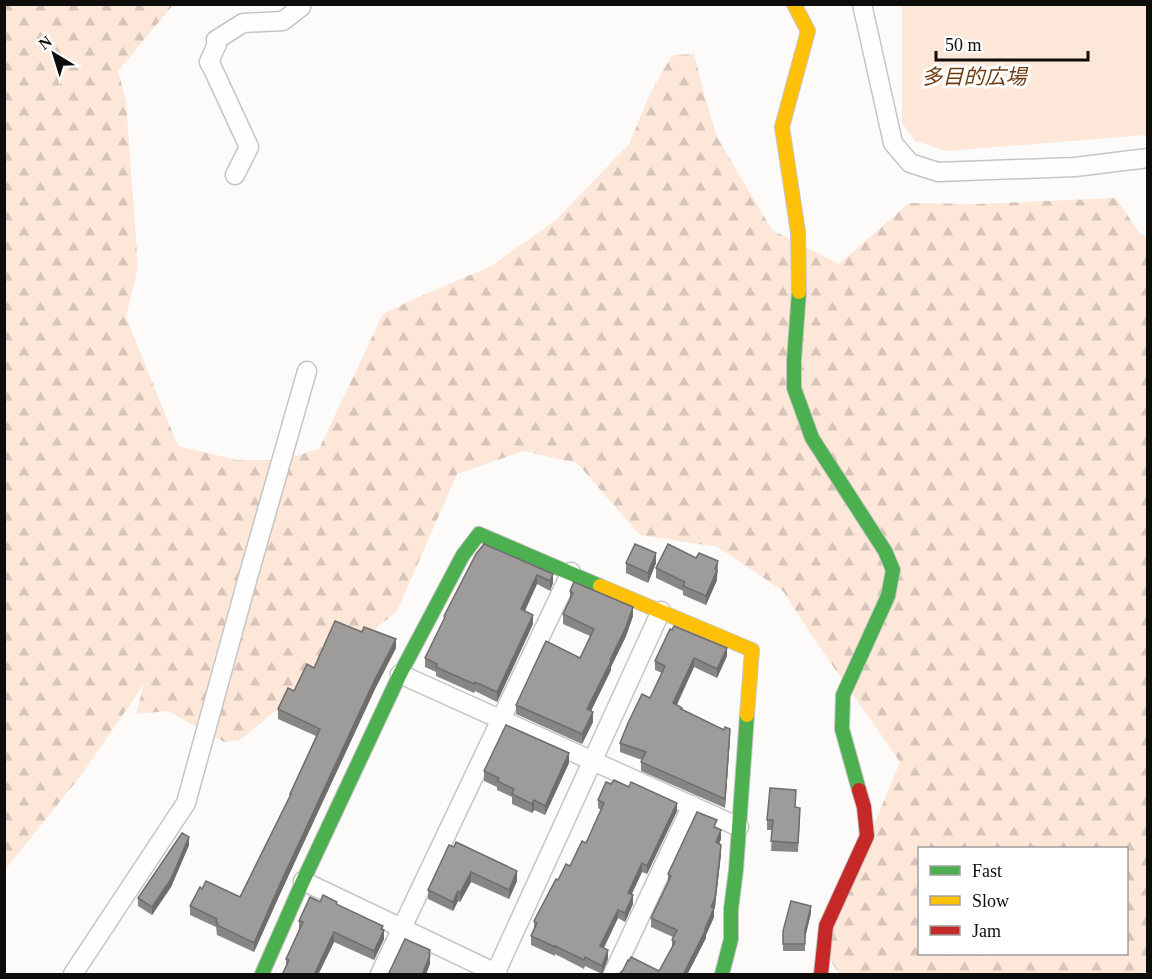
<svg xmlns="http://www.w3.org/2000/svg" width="1152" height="979" font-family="'Times New Roman','Noto Sans JP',serif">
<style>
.green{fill:#fce7d9}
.forest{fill:url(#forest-firs);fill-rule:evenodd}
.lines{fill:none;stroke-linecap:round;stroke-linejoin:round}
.street-casing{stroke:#c7c5c4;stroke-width:21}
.fast-casing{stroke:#c7c5c4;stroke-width:16}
.slow-casing{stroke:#c7c5c4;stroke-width:16}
.jam-casing{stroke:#c7c5c4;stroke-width:16}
.street{stroke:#fffefe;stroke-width:18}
.fast{stroke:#4caf50;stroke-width:14}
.slow{stroke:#ffc107;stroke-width:14}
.jam{stroke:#c62828;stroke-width:14}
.wall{fill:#878685}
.shaded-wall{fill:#6e6d6c}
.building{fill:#9d9c9b;stroke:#6e6d6c;stroke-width:1.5}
.labels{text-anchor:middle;stroke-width:6;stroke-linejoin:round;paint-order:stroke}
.park-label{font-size:21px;font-style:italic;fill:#703c10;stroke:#fff}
</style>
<defs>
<pattern id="forest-firs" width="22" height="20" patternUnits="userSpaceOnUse" patternTransform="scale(1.5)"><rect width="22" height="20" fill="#fce7d9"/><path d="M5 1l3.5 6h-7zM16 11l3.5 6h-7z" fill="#d7c5b9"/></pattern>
</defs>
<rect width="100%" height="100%" fill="#fdfbfa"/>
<path class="green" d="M902,5H1147V135L947,151L915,141L902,123Z"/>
<path class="forest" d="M5,5H173L118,71L126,101L138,267L126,317L178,446L237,460H283L319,449L383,314L412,300L491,266L556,220L629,144L651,92L672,55L694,54L705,97L717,137L772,230L839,264L909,203L976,204L1116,198L1140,234L1147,237V974H839L823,948L900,762L812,636L783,591L718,547L640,535L577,463L524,451L457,474L397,611L240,740L224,742L168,711L136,714L144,684L82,774L5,870ZM920,848H1126V954H920Z"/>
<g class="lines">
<g class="street-casing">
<g id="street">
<path d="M862,4L893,143L910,163L938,172L1075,167L1148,158"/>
<path d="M235,175L249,147L212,67L209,62L217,44L216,40L243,23L283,21L301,7V4"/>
<path d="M400,674L739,827"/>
<path d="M303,881L498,974"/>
<path d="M73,974L186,803L248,577L307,371"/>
<path d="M380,974L571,572"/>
<path d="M495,974L661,611"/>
<path d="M613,974L692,805"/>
</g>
</g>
<g class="fast-casing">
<g id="fast">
<path d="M799,292L794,360V388L812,438L885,551L893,570L888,596L843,695L842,729L859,790"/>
<path d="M262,974L303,881L400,674L463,555L479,534L600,586"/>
<path d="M722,974L731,939V909L736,870L747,715"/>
</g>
</g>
<g class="slow-casing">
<g id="slow">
<path d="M794,4L808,31L782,127L798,232L799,292"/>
<path d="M600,586L752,650L747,715"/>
</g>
</g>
<g class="jam-casing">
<path id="jam" d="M821,974L826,926L867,836L864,807L859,790"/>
</g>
<use href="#street" class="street"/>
<use href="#fast" class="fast"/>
<use href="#slow" class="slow"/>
<use href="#jam" class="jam"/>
</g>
<g class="wall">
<path d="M484,544L553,583L550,591L537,584L525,611L533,624L497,702L475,691L474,693L436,676V672L425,667V658L444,620V616Z"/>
<path d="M626,563H656L648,583L626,573Z"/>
<path d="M656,568L718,571L717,574V580L706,605L683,595V591L656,578Z"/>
<path d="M570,591L633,616L626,636L611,667V670L591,711L593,722L582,744L516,714V705L580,658L590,636L563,624V614L570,599Z"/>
<path d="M396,648L375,689L280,894L254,952L217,935L216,927L190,915V906L202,889L240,897L290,796V794L316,736L278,719V709L294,691Z"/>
<path d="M727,656L717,678L694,667L677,705L682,709L730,738L725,808L641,771V762L642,760L620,752V743L650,698L662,673L655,670V661Z"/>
<path d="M569,763L545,815L534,810L532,813L512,804V797L497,790V787L484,781V771Z"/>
<path d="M598,800L677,811L647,874L642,872L632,894L633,904L625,922L618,918L604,948L608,959L602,974L585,966L584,969L555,954V956L531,945V936L534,930V921L558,880L570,866L586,843L601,810L598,808Z"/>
<path d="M796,807L800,817L798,852L771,851L772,830H767V820Z"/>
<path d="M717,828L721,839L719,844L721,854L715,907L714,910V917L706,935V938L687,975H618L659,971L672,948V940L673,937L651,927V918L668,883V874Z"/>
<path d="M189,845L171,887L152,915L138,906V898Z"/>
<path d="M449,845L517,881L509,899L471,882L460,902L458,901L453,911L428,899V890Z"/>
<path d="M337,905L383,929L384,939L374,960L334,942L318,975H282L286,966V959L299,930V921Z"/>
<path d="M811,913L805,938V951H783V931Z"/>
</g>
<g class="shaded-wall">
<path d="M656,553V563L648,583V573Z"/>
<path d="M718,561L717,580L706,605V596Z"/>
<path d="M553,574V583L550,591V581Z"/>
<path d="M537,575V584L521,619V609Z"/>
<path d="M633,607V616L626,636L611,667V670L587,719V709L610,660Z"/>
<path d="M533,615V624L497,702V692Z"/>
<path d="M396,639V648L375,689L280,894L254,952V943L280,884L375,679Z"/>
<path d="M727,648V656L717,678V669Z"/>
<path d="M694,658V667L673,712V703Z"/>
<path d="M593,712V722L582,744V734Z"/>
<path d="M730,729V738L725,808V799Z"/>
<path d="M569,753V763L545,815V806Z"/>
<path d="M534,800V810L532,813V804Z"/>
<path d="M677,803V811L647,874V866Z"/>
<path d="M721,830V839L716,851V842Z"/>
<path d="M189,837V845L171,887L152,915V907Z"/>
<path d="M721,845V854L715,907L714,910V917L706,935V938L687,975H683L705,929L711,907Z"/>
<path d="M642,863V872L628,901V893Z"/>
<path d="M517,871V881L509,899V890Z"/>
<path d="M471,872V882L460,902V893Z"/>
<path d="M458,891V901L453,911V902Z"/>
<path d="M633,895V904L625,922V913Z"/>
<path d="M811,906V913L805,938V930Z"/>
<path d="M618,910V918L600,955V946Z"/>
<path d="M383,926V933L384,930V939L374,960V951Z"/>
<path d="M334,932V942L318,975H314Z"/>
<path d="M430,950V964L426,975H422Z"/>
<path d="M608,950V959L602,974V966Z"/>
</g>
<g class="building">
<path d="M484,544L553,574L550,581L537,575L521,609L533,615L497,692L475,682L474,684L436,667L437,664L425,658L445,617L444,616L476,554Z"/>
<path d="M635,544L656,553L648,573L626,563Z"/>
<path d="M668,544L696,558L699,553L718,561L715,569L717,570L706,596L683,586L685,582L656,568Z"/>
<path d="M574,582L633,607L626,627L610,660L611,661L587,709L593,712L582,734L516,705L546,641L580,658L594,629L563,614L573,593L570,591Z"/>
<path d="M335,621L362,632L364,627L396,639L375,679L280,884L254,943L217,925L218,923L216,922L217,919L190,906L200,887L202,889L206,881L240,897L291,794H290L320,729L278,709L288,688L294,691L307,664L314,668Z"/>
<path d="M674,626L727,648L717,669L694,658L673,703L682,708L681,709L724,730L725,727L730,729L725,799L641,762L646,752L620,743L628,723L642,694L650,698L665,666L655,661L670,629L672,630Z"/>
<path d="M506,725L569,753L545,806L534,800L532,804L512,794L514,789L497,781L499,778L484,771Z"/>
<path d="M614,780L629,787L631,782L677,803L647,866L642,863L628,893L633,895L625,913L618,910L600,946L608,950L602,966L585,957L584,960L555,946V947L531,936L537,923L534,921L556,879L558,880L566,864L570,866L582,841L586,843L604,803L598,800L606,782L611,784Z"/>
<path d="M770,788L796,790L795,807L800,808L798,843L771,841L773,820H767Z"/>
<path d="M697,812L717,820L714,827L721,830L716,842L721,845L715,898L711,907L714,908L705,929H706L683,975H618L623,970L628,960L629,961L631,957L659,971L675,942L672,940L677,930L651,918L671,876L668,874Z"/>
<path d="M182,833L189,837L171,879L152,907L138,898Z"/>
<path d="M456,842L517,871L509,890L471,872L460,893L458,891L453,902L428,890L449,845L454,847Z"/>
<path d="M323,895L337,902L336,904L383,926L381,929L384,930L374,951L334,932L314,975H282L289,960L286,959L303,922L299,921L310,897L320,902Z"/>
<path d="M791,901L811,906L805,930V944H783V931Z"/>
<path d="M405,939L430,950L429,954L430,955L422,975H388Z"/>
</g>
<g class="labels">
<g class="park-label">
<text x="974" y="84">多目的広場</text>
</g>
</g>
<rect width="1152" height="979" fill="none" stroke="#0f0d0c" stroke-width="12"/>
<rect x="918" y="847" width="210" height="108" fill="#ffffff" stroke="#9f9e9e" stroke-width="1.5"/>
<rect x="930" y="866" width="30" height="9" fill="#4caf50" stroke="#9f9e9e" stroke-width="1.5"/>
<text x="972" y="877" font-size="18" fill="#0f0d0c">Fast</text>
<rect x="930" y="896" width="30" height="9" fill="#ffc107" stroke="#9f9e9e" stroke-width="1.5"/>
<text x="972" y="907" font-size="18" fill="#0f0d0c">Slow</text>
<rect x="930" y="926" width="30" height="9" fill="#c62828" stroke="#9f9e9e" stroke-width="1.5"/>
<text x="972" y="937" font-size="18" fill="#0f0d0c">Jam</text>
<g transform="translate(54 54) rotate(322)" stroke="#ffffff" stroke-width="4.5" paint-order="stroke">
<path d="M0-4.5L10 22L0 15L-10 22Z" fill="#0f0d0c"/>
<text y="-9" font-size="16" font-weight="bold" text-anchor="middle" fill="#0f0d0c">N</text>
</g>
<path d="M936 51v9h152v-9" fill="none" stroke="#0f0d0c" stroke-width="3"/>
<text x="945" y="51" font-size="18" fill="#0f0d0c" stroke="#ffffff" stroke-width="4.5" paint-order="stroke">50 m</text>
</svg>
